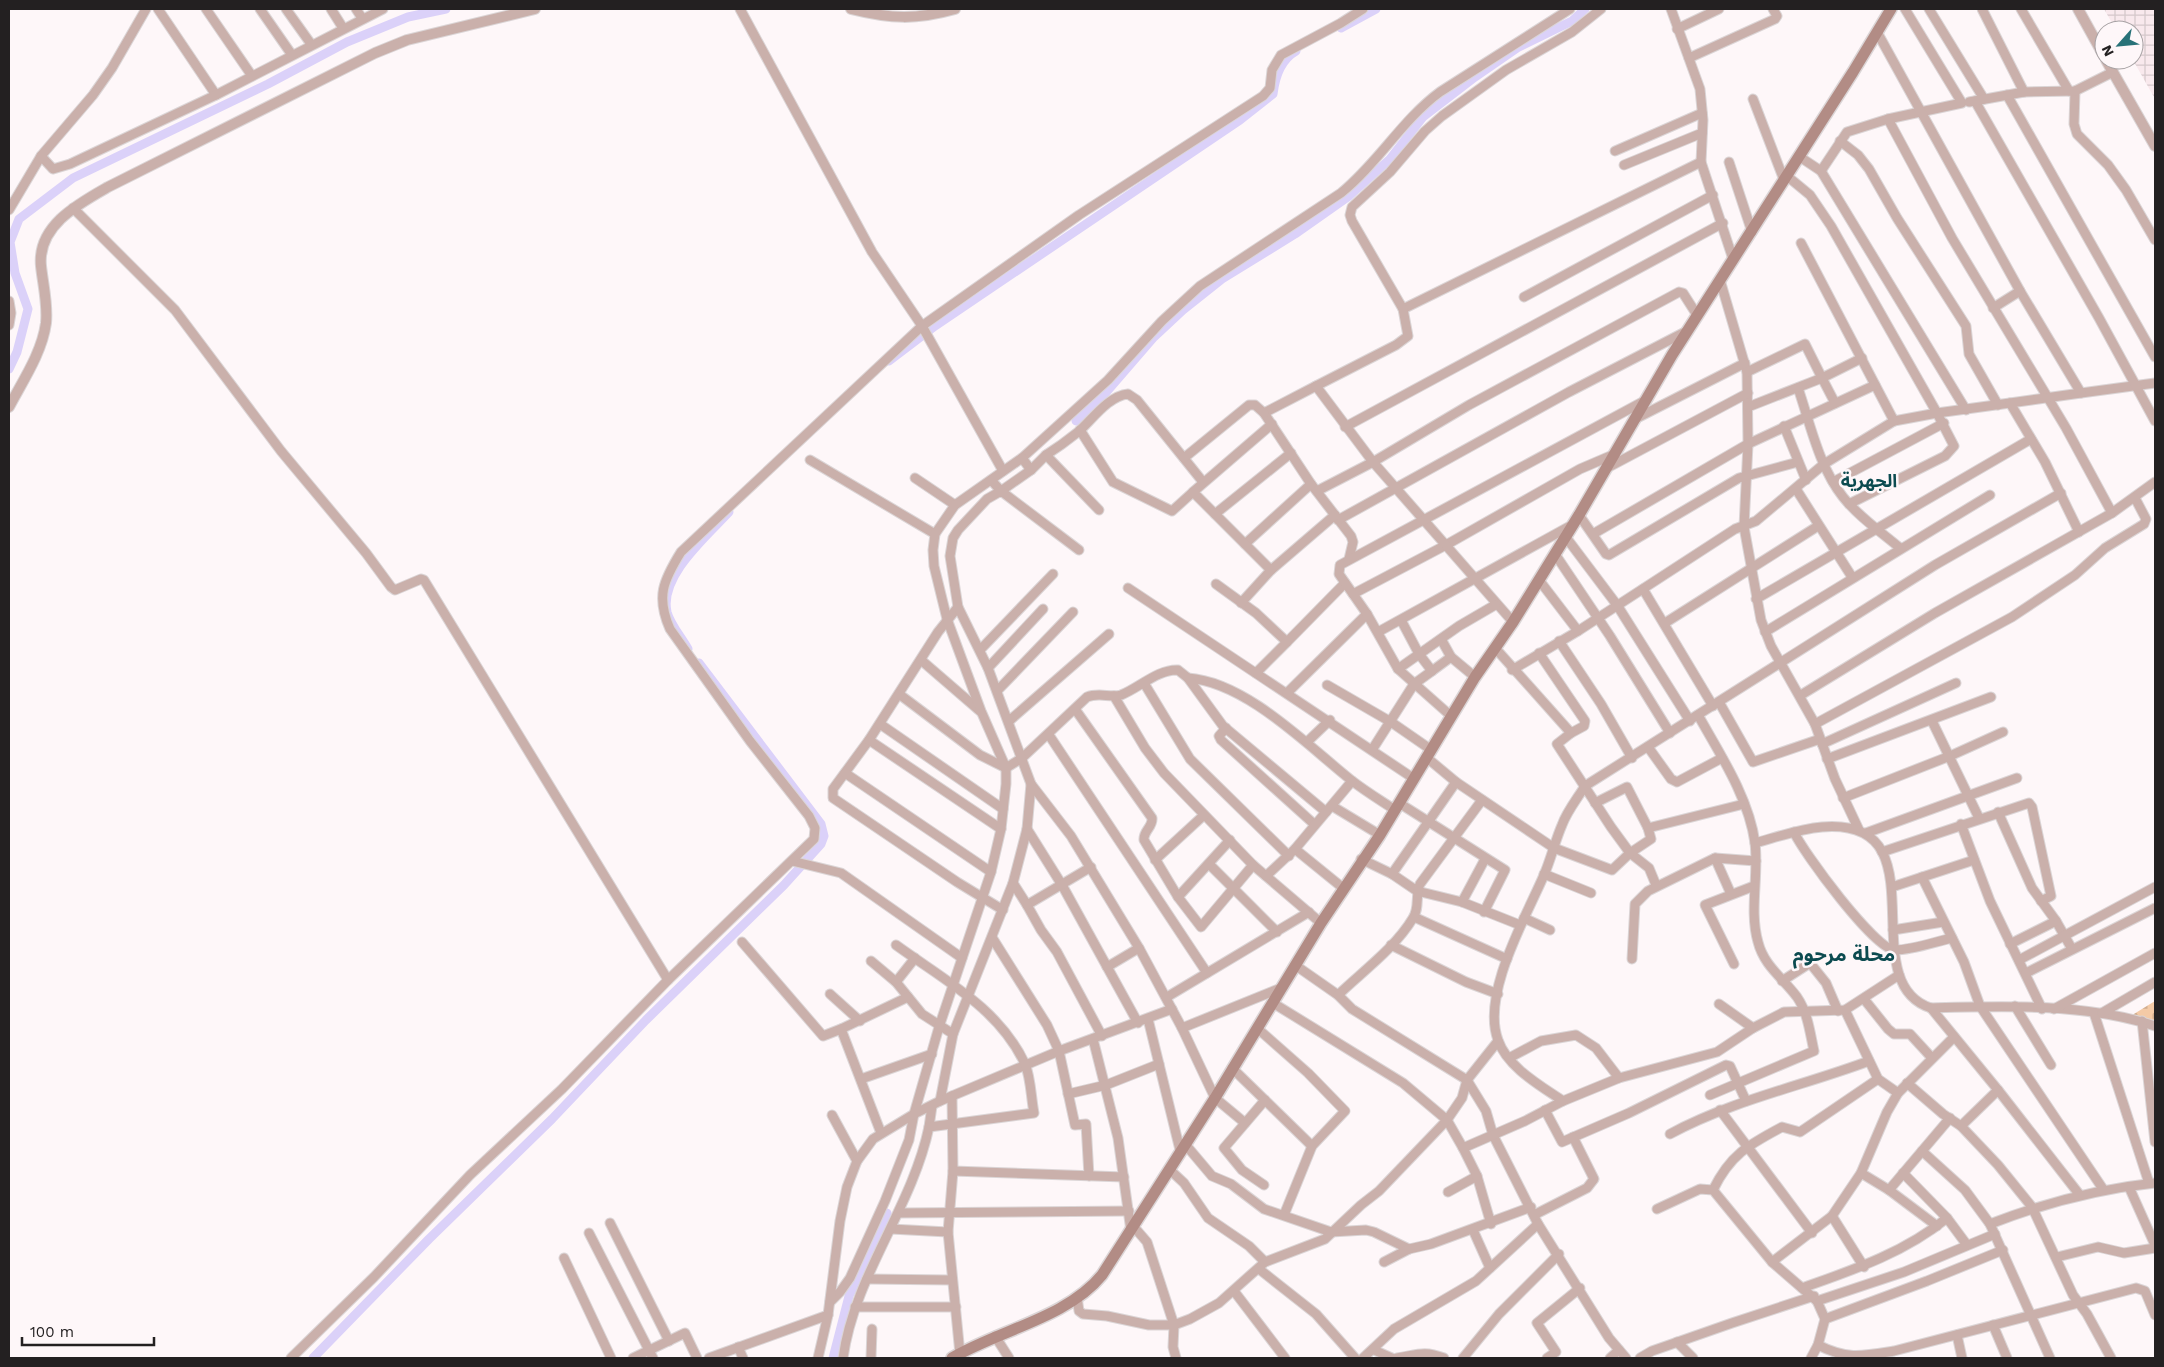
<svg xmlns="http://www.w3.org/2000/svg" width="2164" height="1367" font-family="'Work Sans','Noto Sans Arabic',sans-serif">
<style>
.industrial{fill:url(#industrial-grid)}
.cemetery{fill:url(#cemetery-stones)}
.lines{fill:none;stroke-linecap:round;stroke-linejoin:round}
.stream{stroke:#dbd1f9;stroke-width:2.5}
.canal{stroke:#dbd1f9;stroke-width:9}
.minor-casing{stroke:#dbd5d6;stroke-width:11}
.tertiary-casing{stroke:#dbd5d6;stroke-width:12}
.secondary-casing{stroke:#dbd5d6;stroke-width:14}
.minor{stroke:#cab0ab;stroke-width:9}
.tertiary{stroke:#cab0ab;stroke-width:10}
.secondary{stroke:#b28c85;stroke-width:11}
.labels{text-anchor:middle;stroke-width:5;stroke-linejoin:round;paint-order:stroke}
.quarter-label{font-size:18px;font-weight:bold;fill:#0c4b50;stroke:#fef7f9}
.district-label{font-size:20px;font-weight:bold;fill:#0c4b50;stroke:#fef7f9}
</style>
<defs>
<pattern id="industrial-grid" width="8" height="8" patternUnits="userSpaceOnUse" patternTransform="scale(1.25)"><rect width="8" height="8" fill="#f9e9ed"/><path d="M0 4h8M4 0v8" fill="none" stroke="#d5c8cb"/></pattern>
<pattern id="cemetery-stones" width="16" height="16" patternUnits="userSpaceOnUse" patternTransform="scale(1.25)"><rect width="16" height="16" fill="#f4caa6"/><path d="M2 7V4a2 2 0 0 1 4 0v3zM10 15v-3a2 2 0 0 1 4 0v3z" fill="#d1ad8f"/></pattern>
</defs>
<rect width="100%" height="100%" fill="#fef7f9"/>
<path class="industrial" d="M2104,9H2155V99L2133,60L2134,30H2116Z"/>
<path class="cemetery" d="M2155,1001V1022L2129,1017Z"/>
<g class="lines">
<path class="stream" d="M9,243L10,242"/>
<g class="canal">
<path d="M1341,28L1376,9"/>
<path d="M889,361L935,326L1240,120L1273,94C1275,77 1280,60 1296,51"/>
<path d="M9,369L17,352L28,309L15,273L10,242L19,219L73,178L268,84L347,42L408,17L446,9"/>
<path d="M1076,421L1102,397L1153,338L1183,310L1222,279L1295,234L1349,196L1390,159L1423,117L1475,77L1517,48L1572,21L1585,9"/>
<path d="M688,649C682,638 670,624 667,612C659,576 707,536 729,512"/>
<path d="M313,1358L429,1239L552,1119L646,1020L784,885L821,844L824,836L821,824L699,663"/>
<path d="M833,1358L849,1296L887,1213"/>
</g>
<g class="minor-casing">
<g id="minor">
<path d="M158,9L216,95"/>
<path d="M206,9L252,76"/>
<path d="M260,9L292,55"/>
<path d="M286,9L311,44"/>
<path d="M331,9L343,28"/>
<path d="M356,9L362,18"/>
<path d="M740,9L872,252L922,326L1003,471"/>
<path d="M1671,9L1700,89L1703,120L1701,162L1733,259"/>
<path d="M1905,9L1962,103L1888,119L1952,238L2066,428L2112,513"/>
<path d="M1929,9L1984,99"/>
<path d="M1982,9L2024,92"/>
<path d="M2021,9L2069,91"/>
<path d="M1677,29L1719,9"/>
<path d="M1877,32L2020,291L2081,393L2155,383"/>
<path d="M1689,58L1775,19L1777,16L1773,9"/>
<path d="M2075,91L2074,124L2077,134L2108,165L2126,190L2155,240"/>
<path d="M2007,95L2155,357"/>
<path d="M1753,99L1784,180"/>
<path d="M1975,101L2099,318L2155,421"/>
<path d="M1969,102L2024,92L2075,91L2113,72"/>
<path d="M1840,141L1858,155L1869,169L1897,218L1966,326L1969,354L1998,405"/>
<path d="M1615,151L1702,113"/>
<path d="M41,156L53,169L70,164L216,95L383,9"/>
<path d="M1800,157L1821,171L1847,132L1888,119"/>
<path d="M1729,162L1752,232"/>
<path d="M1624,165L1702,133"/>
<path d="M1821,171L1966,410"/>
<path d="M1787,176L1810,195L1831,226L1937,413L2010,403"/>
<path d="M73,208L175,310L281,451L366,553L391,587L395,590L421,579L424,580L668,980"/>
<path d="M9,210L41,156L93,95L112,68L146,9"/>
<path d="M1801,243L1894,421L1937,413L1954,446L1945,456L1849,504"/>
<path d="M1720,280L1747,372L1748,444L1744,527L1761,620L1771,646L1815,724L1835,779L1859,830"/>
<path d="M1524,297L1713,195"/>
<path d="M9,301L11,313L9,325"/>
<path d="M1993,308L2020,291"/>
<path d="M1403,309L1701,162"/>
<path d="M1747,372L1805,344L1822,378L1862,358"/>
<path d="M1316,386L1264,413L1311,484L1351,536L1353,542L1349,559"/>
<path d="M1798,388C1810,423 1819,467 1843,497C1859,517 1881,532 1900,548"/>
<path d="M1748,407L1822,378L1835,403"/>
<path d="M1635,419L1745,363"/>
<path d="M1784,426L1806,480"/>
<path d="M1345,427L1723,223"/>
<path d="M1080,430L1113,482L1172,511L1193,492"/>
<path d="M1046,455C1057,448 1068,440 1078,432C1092,420 1108,396 1128,394L1137,400L1203,482"/>
<path d="M1184,458L1249,405H1255L1264,413"/>
<path d="M810,460L935,534"/>
<path d="M1607,468L1748,393"/>
<path d="M1031,470L1022,458L1108,380L1162,321L1200,286L1341,193C1378,163 1402,120 1440,92L1570,9"/>
<path d="M915,478L955,505"/>
<path d="M991,480L1001,491L1031,470L1046,455L1099,510"/>
<path d="M1833,482L1944,423"/>
<path d="M1796,489L1852,577"/>
<path d="M1317,491L1373,462L1469,405L1679,292L1683,293L1697,315"/>
<path d="M1215,514L1291,453"/>
<path d="M1579,515L1606,554L1609,555L1739,478L1798,462"/>
<path d="M1338,520L1569,392L1687,331"/>
<path d="M2079,532L2045,462L2010,403L2081,393"/>
<path d="M1593,534L1748,444L1875,385"/>
<path d="M1565,536L1617,605L1690,721"/>
<path d="M1245,544L1311,484"/>
<path d="M1555,554L1610,636L1670,733"/>
<path d="M1271,570L1335,515"/>
<path d="M1539,580L1578,631"/>
<path d="M1216,584L1256,613L1287,642L1345,583"/>
<path d="M1128,588L1413,778"/>
<path d="M1643,589L1713,706"/>
<path d="M1353,594L1446,545L1580,469L1615,454"/>
<path d="M1756,599L2031,439"/>
<path d="M1241,603L1271,570L1193,492L1272,424"/>
<path d="M958,607L938,632L869,740L833,789V798L957,882L1003,910"/>
<path d="M1401,620L1419,654L1432,671L1451,657"/>
<path d="M1513,622L1373,462L1316,386L1396,345L1408,336L1403,309L1352,221L1350,215L1352,207L1390,172L1425,131L1442,116L1506,70L1572,32L1601,9"/>
<path d="M1665,623L1818,526"/>
<path d="M1378,632L1572,525"/>
<path d="M1765,632L1990,495"/>
<path d="M1441,639L1451,657L1475,677"/>
<path d="M1559,641L1601,704L1632,758"/>
<path d="M1496,649L1571,733L1557,744L1611,827L1630,853L1649,868L1656,885"/>
<path d="M980,650L1053,574"/>
<path d="M1539,653L1585,721L1584,726L1571,733"/>
<path d="M921,660L980,711"/>
<path d="M988,668L1043,609"/>
<path d="M1398,669L1459,626L1495,605"/>
<path d="M1512,670L1578,631L1735,529L1756,521L1824,464L1894,421"/>
<path d="M1256,673L1287,642"/>
<path d="M1188,678C1246,682 1307,745 1351,780C1365,791 1380,800 1395,810"/>
<path d="M1144,683L1190,759L1289,856"/>
<path d="M1327,685L1391,722L1430,749"/>
<path d="M998,690L1073,612"/>
<path d="M1287,693L1367,614"/>
<path d="M899,694L980,755L1006,768"/>
<path d="M1801,695L1935,613L2112,513L2155,482"/>
<path d="M1114,696L1145,748L1164,773L1253,865L1321,923"/>
<path d="M1719,702L1753,762L1820,739"/>
<path d="M1075,709L1152,818C1153,827 1143,831 1144,840L1178,897L1201,927L1253,865"/>
<path d="M1698,715C1720,754 1749,798 1755,843C1759,875 1749,911 1758,942C1764,966 1783,978 1797,997C1808,1013 1810,1033 1814,1051L1710,1095"/>
<path d="M1451,716L1398,669L1367,614L1339,574L1340,565L1646,400"/>
<path d="M1009,721L1109,634"/>
<path d="M1932,721L1979,818"/>
<path d="M880,724L1003,809"/>
<path d="M1815,724L2012,617L2075,575L2105,548L2144,524L2146,519L2135,498"/>
<path d="M1226,728L1219,736L1221,740L1314,824"/>
<path d="M1049,735L1207,973"/>
<path d="M869,740L1001,829"/>
<path d="M1307,742L1330,720"/>
<path d="M1822,744L1956,683"/>
<path d="M1648,747L1671,779L1677,782L1722,758"/>
<path d="M1372,750L1414,684L1432,671"/>
<path d="M1426,757L1456,782L1554,848L1612,870L1630,853L1651,839L1648,828"/>
<path d="M1827,759L1991,697"/>
<path d="M1006,768L1022,758L1087,697C1099,692 1110,698 1121,695C1139,688 1158,669 1178,670L1188,678L1223,726L1326,812"/>
<path d="M845,773L991,872"/>
<path d="M1031,784L1071,836L1139,948L1182,1028L1215,1098L1245,1123"/>
<path d="M1843,798L1950,756L2003,732"/>
<path d="M1399,803L1505,870L1484,912"/>
<path d="M1595,803L1627,787L1648,828L1744,804"/>
<path d="M1332,806L1380,835"/>
<path d="M1998,812L2032,888L2056,921L2072,949"/>
<path d="M1961,824L1990,901L2042,1009"/>
<path d="M1027,829L1062,885L1138,1023"/>
<path d="M1794,832C1803,852 1875,950 1895,950C1913,950 1934,942 1952,938"/>
<path d="M1866,833L2017,778"/>
<path d="M1755,843C1777,837 1799,829 1822,827C1945,817 1850,982 1931,1008C2003,1006 2086,1003 2155,1026"/>
<path d="M1295,849L1343,888"/>
<path d="M1882,852L2029,803L2032,807L2051,896L2041,901"/>
<path d="M1715,858L1731,894"/>
<path d="M1361,859L1392,874L1417,891L1462,902L1520,925"/>
<path d="M1155,860L1204,815"/>
<path d="M792,861L841,873L962,958"/>
<path d="M1209,864L1277,932"/>
<path d="M1091,867L1027,905L1041,930L1057,952L1102,1036"/>
<path d="M1392,874L1456,782"/>
<path d="M1544,874L1591,893"/>
<path d="M1266,876L1295,849L1352,781"/>
<path d="M1922,877L1964,962L1980,1006L2103,1189"/>
<path d="M1013,883L1027,905"/>
<path d="M1892,887L1974,860"/>
<path d="M1178,897L1230,840"/>
<path d="M1462,902L1485,859"/>
<path d="M1414,917L1507,959"/>
<path d="M1524,918L1550,930"/>
<path d="M1893,930L1943,922"/>
<path d="M993,939L1047,1025L1059,1051L1075,1125L1086,1124L1089,1176"/>
<path d="M742,942L823,1036L841,1029"/>
<path d="M2010,944L2056,921"/>
<path d="M1391,945L1466,982L1498,994"/>
<path d="M1632,959L1635,904L1648,891L1715,858L1756,861"/>
<path d="M2019,960L2155,887"/>
<path d="M871,961L896,982L922,1014L953,1034"/>
<path d="M1734,964L1705,905L1754,886"/>
<path d="M1295,965L1338,995L1352,1009L1467,1080L1486,1111L1493,1135L1538,1224L1609,1338L1626,1358"/>
<path d="M1107,967L1139,948"/>
<path d="M2026,973L2155,908"/>
<path d="M1782,981L1810,963L1826,983L1838,1011"/>
<path d="M896,982L915,958"/>
<path d="M830,994L860,1021"/>
<path d="M1338,995C1363,971 1395,948 1413,918C1420,908 1415,895 1420,884L1482,800"/>
<path d="M1167,997L1309,912"/>
<path d="M1864,999L1888,1029L1894,1034H1910L1932,1058"/>
<path d="M1273,1003L1403,1083L1447,1120L1463,1148"/>
<path d="M1719,1004L1753,1028"/>
<path d="M2015,1006L2051,1065"/>
<path d="M1931,1008L1998,1090L2079,1194"/>
<path d="M2054,1009L2155,953"/>
<path d="M1845,1010L1878,1079L1898,1093"/>
<path d="M2094,1013L2149,1183"/>
<path d="M2102,1013L2155,982"/>
<path d="M1148,1019L1180,1150"/>
<path d="M2142,1021L2155,1142"/>
<path d="M1182,1028L1281,988"/>
<path d="M1257,1028L1308,1073L1345,1111L1312,1146L1284,1215"/>
<path d="M1093,1039L1118,1138L1131,1231"/>
<path d="M1509,1058L1541,1041L1576,1035L1596,1048L1619,1078"/>
<path d="M1232,1068L1312,1146"/>
<path d="M861,1079L932,1054"/>
<path d="M1907,1083L1943,1114L1961,1126L1998,1165L2032,1207L2073,1295L2087,1314L2111,1358"/>
<path d="M1068,1094L1106,1085L1159,1064"/>
<path d="M952,1096L953,1171L948,1232L960,1354"/>
<path d="M940,1101L953,1034L1013,883L1027,829L1031,784L988,668L958,607L950,556L953,538L958,530L987,499L1001,491L1079,550"/>
<path d="M1563,1101C1541,1086 1507,1067 1498,1040C1481,994 1526,917 1544,875C1551,859 1555,841 1562,825C1567,811 1577,799 1585,786L1935,565L2061,493"/>
<path d="M1545,1110L1562,1142L1629,1113L1726,1065L1730,1066L1746,1101"/>
<path d="M1720,1110L1812,1233"/>
<path d="M832,1115L857,1161"/>
<path d="M1961,1126L1998,1090"/>
<path d="M929,1127L932,1106"/>
<path d="M881,1133L841,1029L908,997"/>
<path d="M1670,1134C1733,1100 1802,1086 1869,1061"/>
<path d="M1185,1144L1212,1176L1231,1184L1264,1209L1331,1232L1366,1230L1374,1232L1409,1249"/>
<path d="M1922,1151L1965,1190L1990,1224L2050,1358"/>
<path d="M1169,1169L1184,1183L1208,1218L1249,1246L1265,1262"/>
<path d="M953,1171L1124,1177"/>
<path d="M1861,1173L1889,1190L1937,1226"/>
<path d="M1903,1173L1947,1218L1967,1245"/>
<path d="M1264,1185L1242,1170L1224,1148L1265,1100"/>
<path d="M2129,1187L2155,1245"/>
<path d="M1713,1190C1730,1155 1748,1145 1782,1127L1800,1132L1878,1079"/>
<path d="M1889,1190L1950,1118"/>
<path d="M1448,1192L1477,1176"/>
<path d="M1657,1209L1700,1189L1713,1190L1772,1262L1817,1301L1825,1319L1818,1345L1811,1358"/>
<path d="M899,1213L1129,1211"/>
<path d="M1534,1215L1587,1188L1594,1179L1573,1137"/>
<path d="M1832,1216L1864,1267"/>
<path d="M610,1223L669,1341"/>
<path d="M1491,1224L1477,1176L1463,1148L1525,1121L1563,1101L1619,1078L1717,1052L1753,1028L1784,1012L1845,1010L1899,975"/>
<path d="M1990,1224C2044,1203 2097,1189 2155,1183"/>
<path d="M1134,1227L1147,1242L1174,1325L1173,1347L1176,1358"/>
<path d="M891,1229L948,1232"/>
<path d="M1473,1230L1490,1268"/>
<path d="M589,1233L653,1358"/>
<path d="M2057,1257L2098,1247L2124,1253L2155,1248"/>
<path d="M564,1258L611,1358"/>
<path d="M1384,1262L1409,1249L1431,1244L1531,1207"/>
<path d="M1772,1262L1832,1216L1861,1173L1887,1112L1898,1093L1954,1037"/>
<path d="M1259,1269L1316,1314L1355,1358"/>
<path d="M867,1279L951,1280"/>
<path d="M1802,1288C1853,1270 1904,1253 1947,1218"/>
<path d="M1234,1291L1285,1358"/>
<path d="M1077,1297L1079,1311L1083,1314L1107,1316L1149,1325H1174L1190,1319L1219,1303L1265,1262L1325,1239L1361,1205L1379,1191L1447,1120L1462,1098L1467,1080L1498,1041"/>
<path d="M1817,1301L1904,1272L1995,1234"/>
<path d="M830,1302L840,1292L850,1278L885,1201L909,1140L914,1114L939,1027L991,872L1001,829L1006,784V768L981,711L947,619L934,566L933,550L935,534L955,505L1022,458"/>
<path d="M855,1307H956"/>
<path d="M1825,1319L1927,1281L2003,1250"/>
<path d="M1993,1325L2007,1358"/>
<path d="M1957,1335L1962,1358"/>
<path d="M995,1336L1009,1358"/>
<path d="M1677,1342L1693,1358"/>
<path d="M1818,1345C1847,1360 1863,1356 1894,1351L2136,1288L2145,1291L2155,1315"/>
<path d="M738,1347L743,1358"/>
<path d="M1374,1350L1392,1358"/>
<path d="M291,1358L374,1277L470,1175L562,1089L668,980L814,839L815,828L809,816L750,741L670,629C656,597 663,581 681,552L922,326L1079,215L1263,96L1270,88L1272,70L1281,55L1341,23L1363,9"/>
<path d="M633,1358L685,1333L697,1358"/>
<path d="M709,1358L828,1315"/>
<path d="M818,1358L828,1315L840,1221L847,1187L857,1161L873,1139L914,1114L940,1101L1059,1051L1172,1009"/>
<path d="M843,1358C854,1276 912,1208 929,1127L1034,1113C1031,1098 1031,1078 1025,1064C999,1008 944,980 896,945"/>
<path d="M871,1358L872,1329"/>
<path d="M1363,1358L1394,1329L1476,1281L1538,1224"/>
<path d="M1397,1358C1417,1355 1423,1350 1444,1358"/>
<path d="M1463,1358L1499,1314L1559,1254"/>
<path d="M1547,1358L1556,1352L1537,1323L1580,1288"/>
<path d="M1610,1358L1619,1350"/>
<path d="M1640,1358L1652,1351L1732,1323L1814,1296"/>
</g>
</g>
<g class="tertiary-casing">
<g id="tertiary">
<path d="M851,9C891,19 916,20 955,9"/>
<path d="M2078,9L2104,56"/>
<path d="M2106,60L2155,146"/>
<path d="M9,407C22,382 42,353 46,323C48,304 43,285 41,266C37,226 78,204 108,187L375,53L407,40L535,9"/>
</g>
</g>
<g class="secondary-casing">
<path id="secondary" d="M952,1358C999,1330 1067,1318 1102,1275L1215,1098L1321,923L1380,835L1475,677L1513,622L1579,515L1672,355L1853,72L1891,9"/>
</g>
<use href="#minor" class="minor"/>
<use href="#tertiary" class="tertiary"/>
<use href="#secondary" class="secondary"/>
</g>
<g class="labels">
<g class="quarter-label">
<text x="1869" y="487">الجهرية</text>
</g>
<g class="district-label">
<text x="1844" y="961">محلة مرحوم</text>
</g>
</g>
<rect width="2164" height="1367" fill="none" stroke="#232021" stroke-width="20"/>
<g transform="translate(2119 45) rotate(243)"><circle r="24" fill="#fef7f9" stroke="#a6a1a3"/>
<path d="M0-4L9 19L0 12L-9 19Z" fill="#287278"/>
<text y="-8" font-size="14" font-weight="bold" text-anchor="middle" fill="#232021">N</text>
</g>
<path d="M22 1337v8h132v-8" fill="none" stroke="#232021" stroke-width="2.5"/>
<text x="30" y="1337" font-size="15" fill="#232021" stroke="#fef7f9" stroke-width="4" paint-order="stroke">100 m</text>
</svg>
